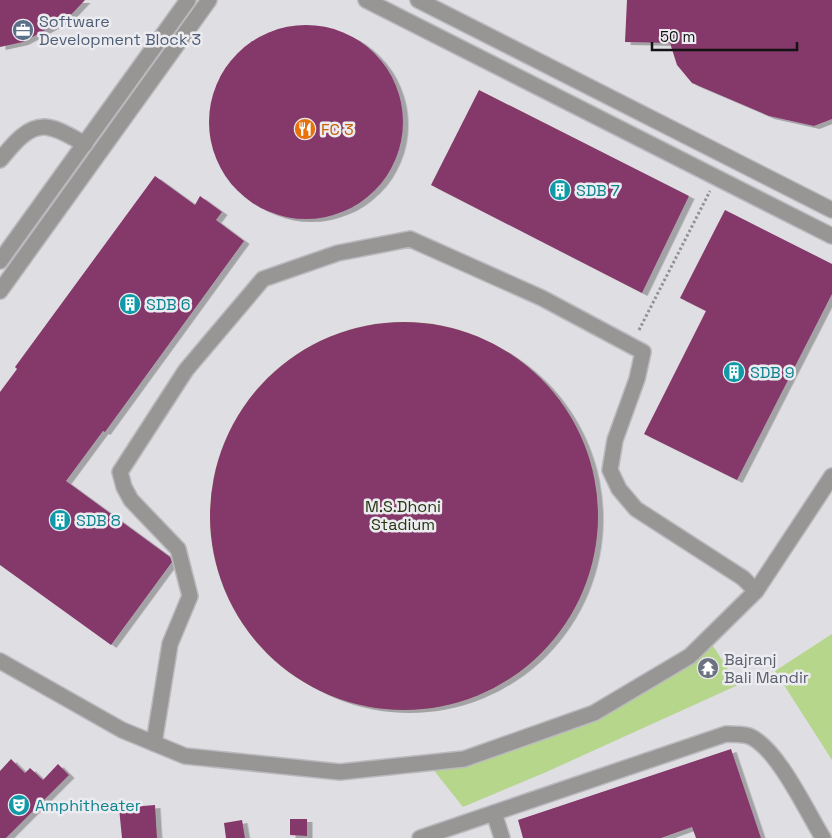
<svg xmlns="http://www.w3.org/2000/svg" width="832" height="838" font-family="'Space Grotesk',sans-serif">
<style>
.green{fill:#b5d68b}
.building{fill:#85396b;filter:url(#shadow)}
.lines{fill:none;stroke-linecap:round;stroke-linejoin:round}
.minor-casing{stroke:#b9b9be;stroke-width:18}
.path{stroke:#929295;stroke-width:3;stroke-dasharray:2.5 2.5;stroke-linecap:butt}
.minor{stroke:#989695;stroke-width:15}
.labels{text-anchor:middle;stroke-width:5;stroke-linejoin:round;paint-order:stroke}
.service-label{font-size:16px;fill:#4e5e75;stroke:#ecebf0;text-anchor:start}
.food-label{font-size:16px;fill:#c56008;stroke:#ecebf0;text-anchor:start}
.culture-label{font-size:16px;fill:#0d838f;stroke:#ecebf0;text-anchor:start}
.park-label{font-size:16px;fill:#273611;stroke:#ecebf0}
.worship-label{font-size:16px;fill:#5b616d;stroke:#ecebf0;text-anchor:start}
</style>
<defs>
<filter id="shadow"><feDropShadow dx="5.5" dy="3" stdDeviation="0" flood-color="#0004"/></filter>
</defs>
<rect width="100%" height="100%" fill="#dedee3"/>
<g class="green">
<circle cx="404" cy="516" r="194"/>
<path d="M832,634V760L775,671Z"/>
<path d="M708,638L738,685L544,773L463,807L428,763L584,717Z"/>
</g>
<g class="building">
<path d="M0,0H85L68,18L23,42L0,47Z"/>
<path d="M627,0H832V119L814,126L769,116L692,83L677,65L670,43L625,42Z"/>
<circle cx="306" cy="122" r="97"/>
<path d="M479,90L689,196L642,293L431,185Z"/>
<path d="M155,176L195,205L200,196L222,212L216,220L244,241L105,432L103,431L66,481L170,557L172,562L111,645L0,565V392L17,369L15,367Z"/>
<path d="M725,210L832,264V294L737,480L644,434L706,311L680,298Z"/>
<circle cx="404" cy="516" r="194"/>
<path d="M731,749L761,838H696L692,827L661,838H523L518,820Z"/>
<path d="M11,759L25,773L30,768L43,780L58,764L69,775L6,838H0V771Z"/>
<path d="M155,805L157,838H122L119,808Z"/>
<path d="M290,819H307V836L290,835Z"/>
<path d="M242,820L245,838H226L224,823Z"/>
</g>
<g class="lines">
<g class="minor-casing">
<g id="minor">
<path d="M366,0L832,236"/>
<path d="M418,0L832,210"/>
<path d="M0,160C11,147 26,126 45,127C59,128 73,138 85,144"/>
<path d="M0,261L188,0"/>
<path d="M0,291L209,0"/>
<path d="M0,661L122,730L185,756L340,772L464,759L594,713L690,656L756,591L832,476"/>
<path d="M154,743L170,644L190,596L178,549L131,500L124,487L120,472L186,370L263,279L338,253L410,239L542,298L643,352L637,379L615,440L610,470L619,489L636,509L743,578L756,591"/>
<path d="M494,813L502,838"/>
<path d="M420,838L726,734C733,734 742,734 749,736C777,747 807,812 823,838"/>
</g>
</g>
<path class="path" d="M639,330L710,191"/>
<use href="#minor" class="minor"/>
</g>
<defs>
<g id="office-disc" transform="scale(1.125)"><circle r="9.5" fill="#5c6f8a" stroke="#ecebf0"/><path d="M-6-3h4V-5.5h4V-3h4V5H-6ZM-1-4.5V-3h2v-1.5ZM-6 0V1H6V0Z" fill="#fff"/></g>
<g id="restaurant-disc" transform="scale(1.125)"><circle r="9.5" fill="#e8710a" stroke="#ecebf0"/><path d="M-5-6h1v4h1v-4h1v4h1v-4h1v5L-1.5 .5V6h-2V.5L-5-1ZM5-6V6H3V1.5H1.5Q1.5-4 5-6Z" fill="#fff"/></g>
<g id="building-disc" transform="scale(1.125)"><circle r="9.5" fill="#0f9aa8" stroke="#ecebf0"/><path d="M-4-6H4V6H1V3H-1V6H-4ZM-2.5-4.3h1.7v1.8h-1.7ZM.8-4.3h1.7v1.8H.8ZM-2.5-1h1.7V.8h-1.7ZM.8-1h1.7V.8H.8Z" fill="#fff"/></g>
<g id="temple-disc" transform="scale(1.125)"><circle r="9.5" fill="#6b7280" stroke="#ecebf0"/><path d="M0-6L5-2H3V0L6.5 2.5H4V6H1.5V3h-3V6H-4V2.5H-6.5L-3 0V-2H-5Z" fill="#fff"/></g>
<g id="theatre-disc" transform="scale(1.125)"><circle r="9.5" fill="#0f9aa8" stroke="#ecebf0"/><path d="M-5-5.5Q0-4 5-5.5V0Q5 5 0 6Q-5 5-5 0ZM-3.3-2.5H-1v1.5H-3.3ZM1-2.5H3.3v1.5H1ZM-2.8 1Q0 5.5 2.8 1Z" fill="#fff"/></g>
</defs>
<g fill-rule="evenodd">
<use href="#office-disc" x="23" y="30"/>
<use href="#restaurant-disc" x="305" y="129"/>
<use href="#building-disc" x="560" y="190"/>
<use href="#building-disc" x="130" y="304"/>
<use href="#building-disc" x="734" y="372"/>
<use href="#building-disc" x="60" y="520"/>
<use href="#temple-disc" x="708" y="668"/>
<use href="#theatre-disc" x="19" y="805"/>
</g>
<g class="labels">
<g class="service-label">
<text x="39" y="27">Software<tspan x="39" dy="18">Development Block 3</tspan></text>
</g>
<g class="food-label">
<text x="321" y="135">FC 3</text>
</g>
<g class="culture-label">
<text x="576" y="196">SDB 7</text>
<text x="146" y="310">SDB 6</text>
<text x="750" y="378">SDB 9</text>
<text x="76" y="526">SDB 8</text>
<text x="35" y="811">Amphitheater</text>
</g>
<g class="park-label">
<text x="403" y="512">M.S.Dhoni<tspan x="403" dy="18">Stadium</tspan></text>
</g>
<g class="worship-label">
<text x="724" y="665">Bajranj<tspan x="724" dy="18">Bali Mandir</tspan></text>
</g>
</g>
<path d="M652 42v8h145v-8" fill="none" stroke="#131314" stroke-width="2.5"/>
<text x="660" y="42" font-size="15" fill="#131314" stroke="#ecebf0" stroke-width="4" paint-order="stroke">50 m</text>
</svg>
